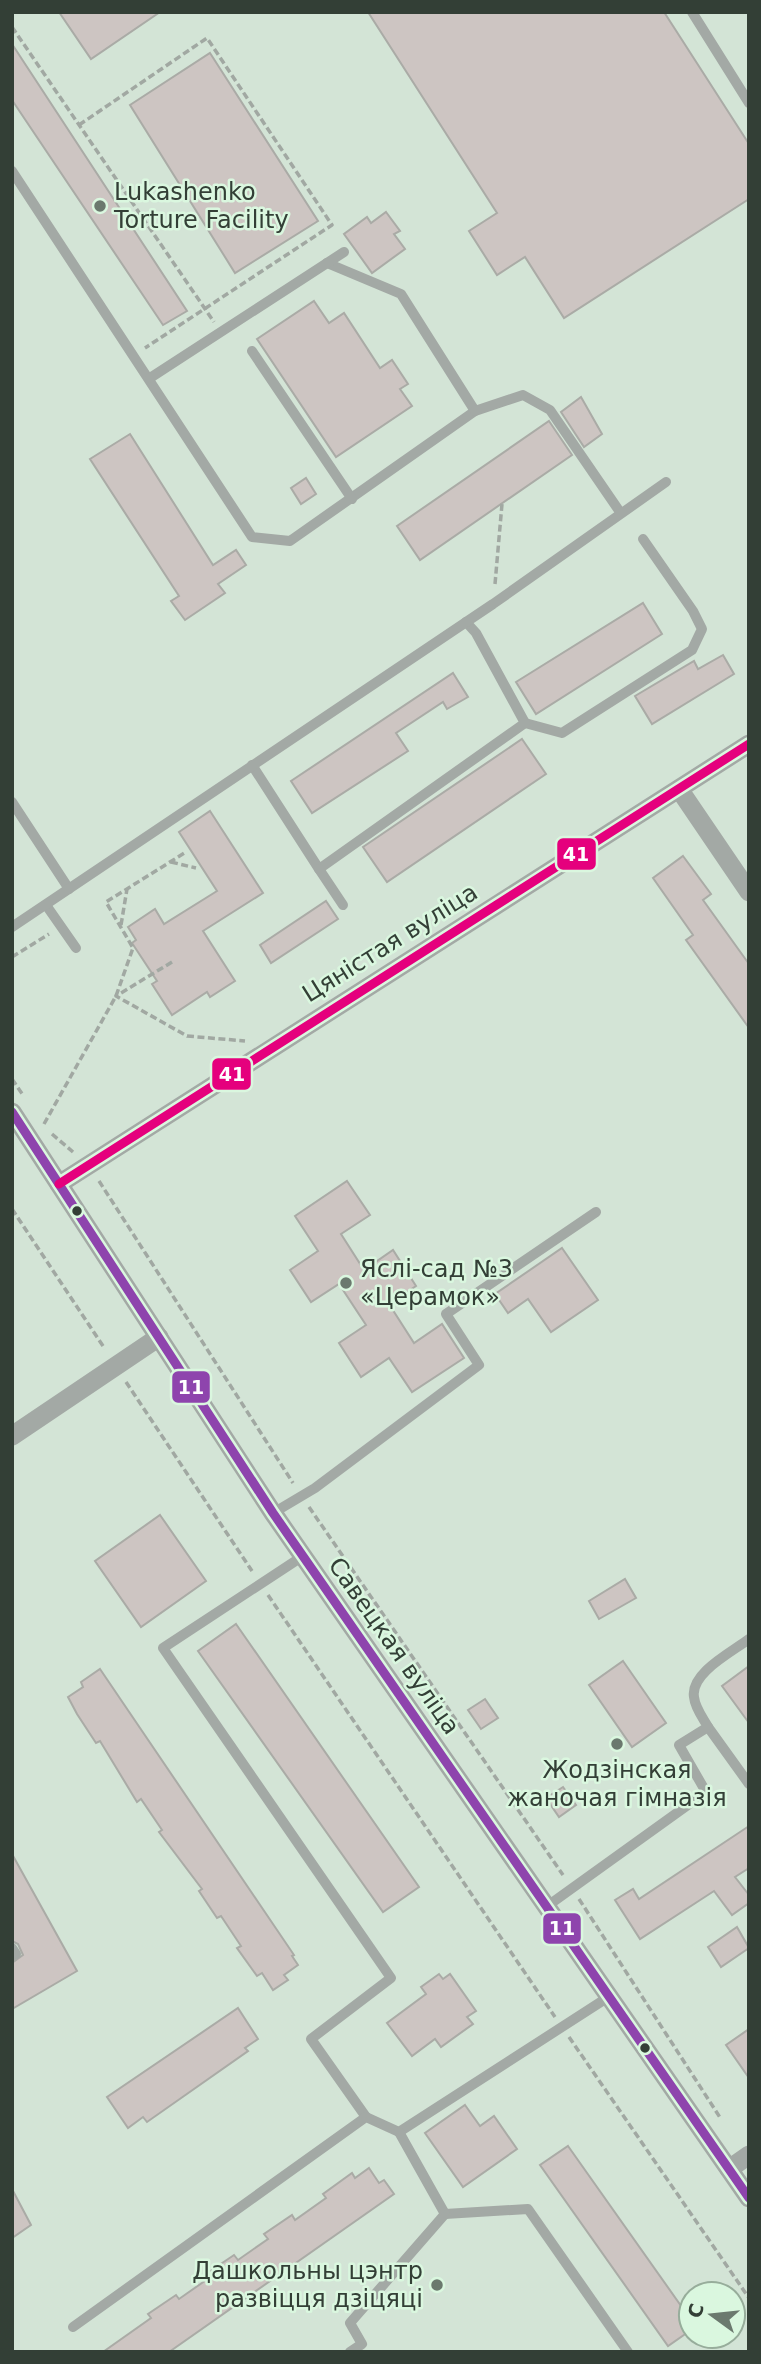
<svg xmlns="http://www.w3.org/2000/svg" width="761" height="2364" font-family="'DejaVu Sans',sans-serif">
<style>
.building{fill:#cdc5c2;stroke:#aaaba6;stroke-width:2}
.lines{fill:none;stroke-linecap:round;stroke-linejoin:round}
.path{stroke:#a1a8a2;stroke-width:3.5;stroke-dasharray:7 3.5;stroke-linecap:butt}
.lane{stroke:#a3a9a5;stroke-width:10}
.street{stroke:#a3a9a5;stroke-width:19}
.bus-1-casing{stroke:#daf7df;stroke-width:14}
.bus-2-casing{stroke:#daf7df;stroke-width:14}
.bus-1{stroke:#8e44ad;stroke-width:9}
.bus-2{stroke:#e5007d;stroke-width:9}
.poi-dot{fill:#6b796e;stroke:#daf7df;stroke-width:2.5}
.bus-dot{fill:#333f36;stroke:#daf7df;stroke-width:2.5}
.labels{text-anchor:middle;stroke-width:5;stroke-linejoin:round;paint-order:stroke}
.poi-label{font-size:24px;fill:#333f36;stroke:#daf7df;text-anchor:start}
.street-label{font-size:24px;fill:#333f36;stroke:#daf7df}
.line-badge{stroke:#daf7df;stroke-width:2.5}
.badge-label{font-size:19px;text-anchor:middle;font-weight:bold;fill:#fff}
</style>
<rect width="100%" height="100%" fill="#d3e4d6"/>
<g class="building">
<path d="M59,12H160L91,59Z"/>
<path d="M368,12H664L749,144V199L564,318L525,257L497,275L469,231L497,213Z"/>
<path d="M12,44L187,311L163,325L12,100Z"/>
<path d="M210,53L318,221L235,273L130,105Z"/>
<path d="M386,212L400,231L394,234L405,249L372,273L344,234L367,217L371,223Z"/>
<path d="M314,301L329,323L344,313L380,368L392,360L408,384L400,389L412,406L336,457L257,339Z"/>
<path d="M581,397L602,434L584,447L561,412Z"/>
<path d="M549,421L572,455L420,560L397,526Z"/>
<path d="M130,434L213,565L236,550L246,565L218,584L225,593L185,620L171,601L179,596L90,459Z"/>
<path d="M306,478L316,494L301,504L291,488Z"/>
<path d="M643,603L662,634L536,714L516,682Z"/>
<path d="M723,655L734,674L652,724L635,696L694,661L698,669Z"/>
<path d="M453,673L468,697L447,709L443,702L396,733L408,751L312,813L291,781Z"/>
<path d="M522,739L546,774L387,882L363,847Z"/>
<path d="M210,811L263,893L203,931L235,981L210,997L207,992L172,1015L152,984L157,981L132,943L136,940L128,927L155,909L164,924L217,891L179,832Z"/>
<path d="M683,856L711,894L703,900L749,964V1028L686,940L693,935L653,878Z"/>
<path d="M326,901L338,919L271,963L260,945Z"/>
<path d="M347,1181L370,1215L341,1234L364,1270L393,1250L416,1286L389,1304L414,1343L442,1324L464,1358L412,1392L389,1358L361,1377L339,1343L366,1325L339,1284L311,1302L290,1270L318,1251L295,1216Z"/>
<path d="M562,1248L598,1300L551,1332L528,1299L508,1313L495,1294Z"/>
<path d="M160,1515L206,1581L141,1627L95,1561Z"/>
<path d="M625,1579L636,1598L599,1619L589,1601Z"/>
<path d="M236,1624L419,1887L383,1912L198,1651Z"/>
<path d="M623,1661L666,1723L632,1747L589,1685Z"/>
<path d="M749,1666V1723L722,1686Z"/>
<path d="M100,1669L294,1955L292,1956L298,1965L284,1975L288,1980L273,1990L262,1973L257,1976L237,1948L241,1946L221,1916L217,1918L199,1891L202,1889L159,1832L162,1830L141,1799L137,1802L100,1741L96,1743L77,1714L68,1697L83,1687L81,1682Z"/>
<path d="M485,1699L498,1718L481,1729L468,1710Z"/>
<path d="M563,1787L576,1805L559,1817L546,1798Z"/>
<path d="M749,1826V1868L735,1877L749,1895V1903L732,1915L714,1891L640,1939L615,1900L633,1889L639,1899Z"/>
<path d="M12,1854L77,1971L12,2009V1963L23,1955L18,1944L12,1941Z"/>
<path d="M737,1927L749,1948L721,1967L708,1947Z"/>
<path d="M439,1974L443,1979L450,1974L476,2011L467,2017L473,2024L441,2047L435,2039L412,2056L387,2023L426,1994L421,1987Z"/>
<path d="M238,2008L258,2039L245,2048L248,2051L147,2122L143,2117L128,2128L107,2097Z"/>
<path d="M749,2029V2078L726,2045Z"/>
<path d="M465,2105L480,2126L494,2116L517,2149L463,2187L425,2133Z"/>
<path d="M568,2146L691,2320V2330L668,2346L540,2165Z"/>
<path d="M369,2168L379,2183L384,2180L394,2194L169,2352H103L151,2318L148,2314L176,2295L179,2299L209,2278L206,2274L234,2255L238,2260L268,2239L264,2234L292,2215L295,2220L326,2198L323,2194L352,2173L355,2178Z"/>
<path d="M12,2189L31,2225L12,2238Z"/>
</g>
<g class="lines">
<g class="path">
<path d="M12,27L214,322"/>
<path d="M79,125L207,38L332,225L145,348"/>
<path d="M495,584L502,504"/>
<path d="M171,862L196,868"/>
<path d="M121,925L127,889"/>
<path d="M12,957L49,934"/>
<path d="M172,962L116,996L187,1036L245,1041"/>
<path d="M12,1079L23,1095"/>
<path d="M44,1124L116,996L133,948L106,902L186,852"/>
<path d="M52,1134L73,1152"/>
<path d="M99,1181L293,1483"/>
<path d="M12,1209L105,1349"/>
<path d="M126,1382L252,1571"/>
<path d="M309,1507L563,1875"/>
<path d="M268,1595L555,2017"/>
<path d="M579,1899L721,2119"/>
<path d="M569,2037L749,2298"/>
</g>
<g class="lane">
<path d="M692,12L749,103"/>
<path d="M12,171L252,537L290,541L475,411L401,294L327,263"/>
<path d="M252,351L352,499"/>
<path d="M150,378L344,252"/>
<path d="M475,411L523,395L550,410L620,512"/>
<path d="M525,723L562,733L692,650L702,629L693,611L643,539"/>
<path d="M252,765L319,869L525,723L476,633L466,622"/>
<path d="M12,802L69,889"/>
<path d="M319,869L343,905"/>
<path d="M46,905L76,948"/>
<path d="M12,927L493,604L666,482"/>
<path d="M273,1513L315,1488L479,1365L446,1314L596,1212"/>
<path d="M303,1556L163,1648L391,1978L311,2039L366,2117"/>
<path d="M708,1727L749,1784"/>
<path d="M546,1907L706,1792L679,1745L708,1727C703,1718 695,1708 694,1697C690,1673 732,1652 749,1639"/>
<path d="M12,1948L16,1954L12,1956"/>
<path d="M445,2214L528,2209L628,2352"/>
<path d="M73,2327L366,2117L399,2132L610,1996"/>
<path d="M350,2352L362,2344L350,2323L445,2214L399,2132"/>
</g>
<g class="street">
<path d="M679,789L749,892"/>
<path d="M12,1112L273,1513L749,2198"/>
<path d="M59,1184L749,744"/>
<path d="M12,1436L159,1337"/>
<path d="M729,2169L749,2155"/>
</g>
<g class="bus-1-casing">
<path id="bus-1" d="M12,1112L273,1513L749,2198"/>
</g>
<g class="bus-2-casing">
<path id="bus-2" d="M59,1184L749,744"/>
</g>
<use href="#bus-1" class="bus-1"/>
<use href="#bus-2" class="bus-2"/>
</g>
<g class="poi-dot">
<circle cx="100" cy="206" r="7"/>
<circle cx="346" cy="1283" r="7"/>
<circle cx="617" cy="1744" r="7"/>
<circle cx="437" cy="2285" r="7"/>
</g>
<g class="bus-dot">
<circle cx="77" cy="1211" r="6"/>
<circle cx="645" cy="2048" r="6"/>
</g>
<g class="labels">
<g class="poi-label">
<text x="114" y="200">Lukashenko<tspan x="114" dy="28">Torture Facility</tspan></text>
<text x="360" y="1277">Яслі-сад №3<tspan x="360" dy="28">«Церамок»</tspan></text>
<text x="617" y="1778" text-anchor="middle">Жодзінская<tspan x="617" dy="28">жаночая гімназія</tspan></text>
<text x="423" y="2279" text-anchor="end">Дашкольны цэнтр<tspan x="423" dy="28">развіцця дзіцяці</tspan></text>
</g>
<g class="street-label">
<text transform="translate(390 943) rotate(-32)" y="8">Цяністая вуліца</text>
<text transform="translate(394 1646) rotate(55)" y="8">Савецкая вуліца</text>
</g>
</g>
<g class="line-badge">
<rect x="556" y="837" width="41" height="34" rx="7" fill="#e5007d"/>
<rect x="211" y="1057" width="41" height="34" rx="7" fill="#e5007d"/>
<rect x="171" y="1370" width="40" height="34" rx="7" fill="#8e44ad"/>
<rect x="542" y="1912" width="40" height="33" rx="7" fill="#8e44ad"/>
</g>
<g class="badge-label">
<text x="576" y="861">41</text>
<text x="232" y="1081">41</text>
<text x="191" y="1394">11</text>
<text x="562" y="1935">11</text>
</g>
<rect width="761" height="2364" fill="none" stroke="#333f36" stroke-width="28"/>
<g transform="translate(712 2315) rotate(285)"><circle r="33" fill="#daf7df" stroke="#97ad9b" stroke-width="2"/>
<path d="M0-5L12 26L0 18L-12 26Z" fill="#6b796e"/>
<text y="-10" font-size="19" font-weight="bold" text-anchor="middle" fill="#333f36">С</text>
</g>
</svg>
